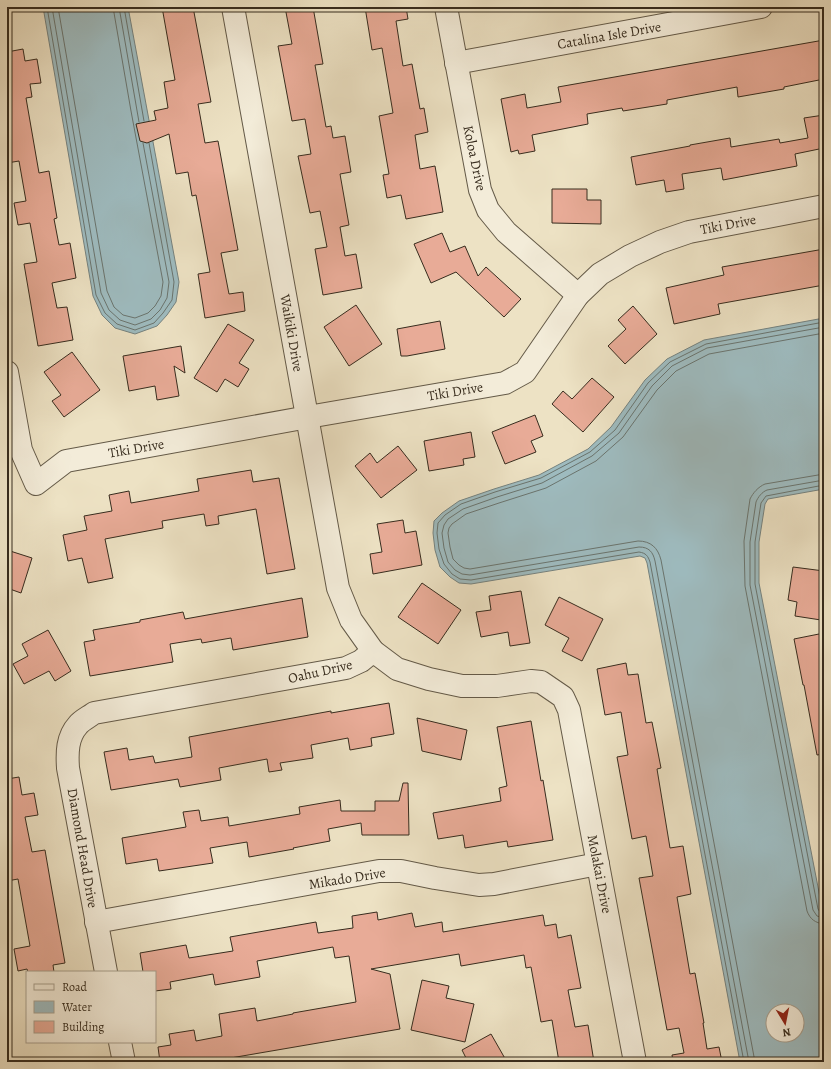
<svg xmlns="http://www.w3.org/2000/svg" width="831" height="1069" font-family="Alegreya,serif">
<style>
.water{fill:#9ebbbf;stroke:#75827f;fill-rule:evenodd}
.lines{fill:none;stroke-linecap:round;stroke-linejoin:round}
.shore{stroke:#6a746e;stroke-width:1}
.building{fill:#e8ab97;stroke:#372c1e}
.minor-casing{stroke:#645a48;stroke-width:24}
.minor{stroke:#f3ecd9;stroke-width:22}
.labels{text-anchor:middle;stroke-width:3;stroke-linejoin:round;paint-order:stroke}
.street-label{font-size:14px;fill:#372c1e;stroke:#f3ecd9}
</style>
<rect width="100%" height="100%" fill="#ede2c4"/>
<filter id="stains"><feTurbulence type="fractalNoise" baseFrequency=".005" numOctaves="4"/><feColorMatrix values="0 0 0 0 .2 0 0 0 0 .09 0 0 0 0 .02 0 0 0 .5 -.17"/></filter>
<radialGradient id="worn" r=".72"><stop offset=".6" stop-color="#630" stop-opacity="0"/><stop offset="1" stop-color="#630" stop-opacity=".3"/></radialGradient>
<g class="water">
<path d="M43 7H128L179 282 176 302 167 315 157 326 135 334 115 328 102 315 93 296Z"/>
<path d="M824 318V489L768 499 765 504 759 542V583L824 918V1062H740L647 563 645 558 640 556 471 584 459 583 450 577 440 567 435 550 433 533 434 521 442 513 459 501 494 489 539 475 588 449 611 427 645 380 667 359 704 340ZM773 1011H797V1035H773Z"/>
</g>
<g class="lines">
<g class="shore">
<path d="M47 7 96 295 105 313 117 324 135 330 154 323 163 313 172 300 174 282 149 143"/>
<path d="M52 7 101 293 109 310 120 320 135 325 151 319 160 310 167 298 169 282 143 143"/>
<path d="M58 7 107 291 114 307 123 315 135 318 148 313 155 306 161 296 163 282 131 111 113 7"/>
<path d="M119 7 139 122"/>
<path d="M124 7 144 121"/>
<path d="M824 474 765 484C758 487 753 493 750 499L744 541 745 586 807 911C810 919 815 923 824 924"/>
<path d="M824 480 767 490C762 492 758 497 756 502L750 542V585L813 910 817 916 824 918"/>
<path d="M824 485 766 496 761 503 755 542V584L818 909 820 912 824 913"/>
<path d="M744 1062 650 562C648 556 646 553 639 552L471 580 460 579 452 574 444 564 439 549 437 533 438 523 445 515 461 504 495 492 541 478 590 452 615 430 648 383 670 362 706 344 824 322"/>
<path d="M749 1062 655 561C653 552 649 547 639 547L470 575 462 574 455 570 448 562 444 548 442 533 444 525 448 519 463 509 497 497 542 483 592 456 619 433 652 386 672 366 707 348 824 327"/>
<path d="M755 1062 661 560C658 548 651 541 638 541L470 569 464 568 459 565 453 559 450 547 448 533 449 528 452 524 466 514 499 503 546 488 596 461 623 437 657 390 676 371 709 354 824 333"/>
</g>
</g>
<g class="building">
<path d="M162 7H193L211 102 198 104 205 143 218 141 238 250 221 253 229 294 243 292 245 311 205 318 198 274 210 272 196 195 192 196 188 172 176 174 169 134 147 143 140 141 136 124 156 120 154 111 168 108 164 82 175 80Z"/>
<path d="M285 7H313L323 64 315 65 326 127 331 126 333 138 345 136 351 172 340 174 349 225 340 227 345 256 356 254 362 288 323 295 315 249 327 247 320 211 310 213 298 156 311 154 305 119 292 121 278 46 292 44Z"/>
<path d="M365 7H406L408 19 396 21 403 66 412 64 420 109 424 108 428 132 415 135 420 169 435 166 443 212 406 219 401 195 387 198 383 175 389 174 379 116 393 113 382 48 372 50Z"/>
<path d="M824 40V79L784 87V89L738 97 737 87 667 100V104L623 111 622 108 587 114 588 124 532 135 535 151 519 154 518 150 511 152 501 99 525 94 527 108 561 102 558 87Z"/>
<path d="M23 49 25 61 37 59 41 83 30 84 32 97 26 98 39 173 49 171 57 218 54 219 59 245 70 243 76 278 52 283 57 308 67 307 73 340 38 346 24 264 37 262 30 223 18 225 14 203 26 201 19 161 7 163V52Z"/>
<path d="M824 115V148L795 154 797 166 723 180 721 168 682 174 684 189 666 192 664 180 636 185 631 157 690 146V145L730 138 731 147 779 139 780 143 808 138 804 118Z"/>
<path d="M552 189H587V200H601V224L552 223Z"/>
<path d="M442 233 450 252 465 246 478 276 486 267 521 299 504 317 456 272 431 283 414 244Z"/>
<path d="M824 249V285L718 304 720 314 674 324 666 288 724 275 722 267Z"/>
<path d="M356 305 382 344 349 366 324 327Z"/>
<path d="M633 306 657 334 625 364 608 346 626 329 618 320Z"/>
<path d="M440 321 445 349 407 356H401L397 329Z"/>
<path d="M228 324 254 340 239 363 249 369 238 387 225 379 217 392 194 378Z"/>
<path d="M181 346 185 373 174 366 179 396 157 400 155 386 129 391 123 356Z"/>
<path d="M72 352 100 390 64 417 52 401 61 395 44 372Z"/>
<path d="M592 378 614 397 583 432 552 404 563 391 572 399Z"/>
<path d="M535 415 543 436 531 441 536 452 505 464 492 432Z"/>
<path d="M471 432 475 457 463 459 464 465 429 471 424 441Z"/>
<path d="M398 446 417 470 381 498 355 466 370 453 377 463Z"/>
<path d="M251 470 253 482 279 478 295 569 267 574 256 509 218 516 219 524 206 526 204 514 162 521 163 528 105 539 113 578 88 583 82 558 68 561 63 535 87 530 84 516 112 511 109 495 129 491 131 503 199 491 197 479Z"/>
<path d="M403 520 405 533 416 531 422 565 373 574 370 554 382 552 377 524Z"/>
<path d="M7 550 32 558 21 593 7 588Z"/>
<path d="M793 567 824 571V600L821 620 795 616 797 602 788 600Z"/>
<path d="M422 583 461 610 438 644 398 617Z"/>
<path d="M521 591 530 643 510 646 508 632 481 637 476 612 491 610 489 596Z"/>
<path d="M559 597 603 619 582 661 562 651 569 638 545 625Z"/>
<path d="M302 598 308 637 233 650 231 638 202 643 201 639 170 644 173 662 90 676 84 642 95 640 93 630 140 622V620L183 612 185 619Z"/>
<path d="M48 630 71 671 55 681 49 671 24 684 13 664 28 656 22 644Z"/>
<path d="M824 633V754L817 755 804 685H803L794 639Z"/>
<path d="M626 663 628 675 638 674 646 723 652 722 661 768 657 769 670 848 683 846 691 894 677 897 690 974 695 973 704 1023H703L707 1049 719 1047 722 1062H673L672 1055 684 1053 679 1028 667 1030 639 878 653 876 646 836 632 839 617 757 628 755 621 712 605 715 597 669Z"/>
<path d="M389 703 394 734 371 738 372 746 350 750 348 738 311 745 313 758 280 763 282 770 269 772 267 759 219 768 221 780 180 787 178 779 111 790 104 752 127 748 129 760 153 756 155 763 192 757 189 737 331 711V713Z"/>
<path d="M417 718 467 730 461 760 422 751Z"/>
<path d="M531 721 541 781 543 780 553 840 508 847 507 841 465 848 463 835 438 839 433 813 501 801 499 788 507 786 497 727Z"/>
<path d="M19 777 22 795 34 793 38 815 25 817 32 852 45 850 51 885 65 963 53 965 54 972H28L27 969 18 971 14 949 30 946 18 879 7 881V779Z"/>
<path d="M403 783H408L409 835H362L361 823 328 829 330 841 293 848 294 849 249 857 247 842 210 848 213 863 159 871 157 859 126 864 122 838 186 827 183 812 199 810 201 821 228 817 229 826 300 814 299 807 340 800 341 811H375V801H399Z"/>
<path d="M377 912 378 920 412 913 415 927 442 922 443 932 543 915 545 926 556 924 558 938 571 935 581 988 568 990 575 1027 588 1025 594 1062H559L552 1020 541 1022 531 967 526 968 524 955 461 966 459 954 371 969 390 974 400 1029 213 1061V1062H160L158 1047 171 1045 169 1034 194 1030 196 1041 222 1036 219 1014 255 1008 257 1021 293 1014V1013L356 1002 349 956 335 958 333 947 257 961 260 977 215 985 213 974 170 982 171 989 155 991V972H143L140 953 186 945 189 958 233 951 230 937 316 922 318 933 353 928 352 916Z"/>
<path d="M422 980 449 986 446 998 474 1004 465 1042 411 1030Z"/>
<path d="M491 1034 507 1062H468L462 1050Z"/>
</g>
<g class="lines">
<defs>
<g id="minor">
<path d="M233 7 338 588 351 620 373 651"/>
<path d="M446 7 480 190 488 210 506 232 578 295"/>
<path d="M456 63 761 7"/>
<path d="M7 372 21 450 36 484 66 461 308 417 505 383 525 372 578 295 600 274 630 256 660 242 689 232 824 206"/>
<path d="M96 922 379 871H401L435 878 479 885 494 884 598 864"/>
<path d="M106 972 68 768C67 753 67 737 78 725 82 720 89 717 94 713L346 668 361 661 373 651 397 669 429 679 462 686H497L531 681 541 682 563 697 569 710 635 1062"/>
<path d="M120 1042 124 1062"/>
</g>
</defs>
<use href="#minor" class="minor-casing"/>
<use href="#minor" class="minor"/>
</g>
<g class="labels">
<g class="street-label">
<text transform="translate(609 35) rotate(-10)" y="5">Catalina Isle Drive</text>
<text transform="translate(475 158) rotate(78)" y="5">Koloa Drive</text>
<text transform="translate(728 224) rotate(-11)" y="5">Tiki Drive</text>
<text transform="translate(292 333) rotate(80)" y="5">Waikiki Drive</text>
<text transform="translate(455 391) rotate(-10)" y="5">Tiki Drive</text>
<text transform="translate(136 448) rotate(-10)" y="5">Tiki Drive</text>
<text transform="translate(320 671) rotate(-13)" y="5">Oahu Drive</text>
<text transform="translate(83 848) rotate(80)" y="5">Diamond Head Drive</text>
<text transform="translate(600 874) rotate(79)" y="5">Molakai Drive</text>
<text transform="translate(347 878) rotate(-9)" y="5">Mikado Drive</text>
</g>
</g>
<rect width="831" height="1069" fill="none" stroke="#ede2c4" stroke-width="24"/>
<rect x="8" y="8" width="815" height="1053" fill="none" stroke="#372c1e" stroke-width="2"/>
<rect x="12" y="12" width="807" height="1045" fill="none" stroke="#372c1e"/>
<rect x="26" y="971" width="130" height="72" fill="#f3ecd9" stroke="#a89f8e"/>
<rect x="34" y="984" width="20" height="6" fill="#f3ecd9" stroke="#a89f8e"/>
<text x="62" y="991" font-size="12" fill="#372c1e">Road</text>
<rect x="34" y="1001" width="20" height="12" fill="#9ebbbf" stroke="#a89f8e"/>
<text x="62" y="1011" font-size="12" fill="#372c1e">Water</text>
<rect x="34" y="1021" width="20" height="12" fill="#e8ab97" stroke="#a89f8e"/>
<text x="62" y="1031" font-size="12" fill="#372c1e">Building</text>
<g transform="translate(785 1023) rotate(170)"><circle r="19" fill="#f3ecd9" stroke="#a89f8e"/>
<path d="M0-3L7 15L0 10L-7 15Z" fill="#8f2418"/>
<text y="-6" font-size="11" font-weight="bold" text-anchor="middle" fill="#372c1e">N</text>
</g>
<rect width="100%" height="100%" filter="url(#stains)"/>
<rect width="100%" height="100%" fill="url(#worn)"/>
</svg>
